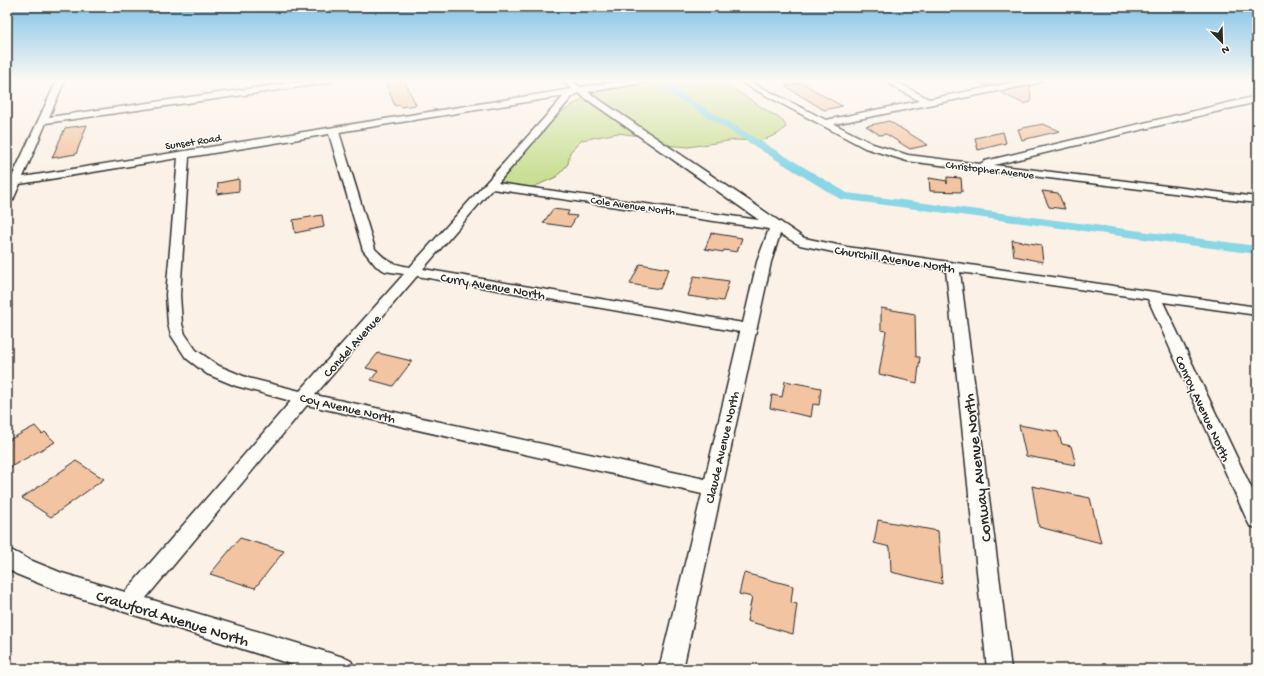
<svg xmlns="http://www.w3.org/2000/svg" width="1264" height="676" font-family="'Gochi Hand',sans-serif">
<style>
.green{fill:#cadf95;stroke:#7a8560}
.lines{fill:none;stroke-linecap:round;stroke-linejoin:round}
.canal{fill:#88d6e6;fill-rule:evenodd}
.building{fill:#f3c4a2;stroke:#2b2b2b}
.minor-casing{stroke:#2b2b2b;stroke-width:3}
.minor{fill:#fdfcf7;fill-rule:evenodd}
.labels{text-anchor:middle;stroke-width:3;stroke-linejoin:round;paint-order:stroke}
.far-street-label{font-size:11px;fill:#2b2b2b;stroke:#fdfcf7}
.street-label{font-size:13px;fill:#2b2b2b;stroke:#fdfcf7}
.near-street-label{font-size:16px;fill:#2b2b2b;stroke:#fdfcf7}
</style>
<rect width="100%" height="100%" fill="#fbf1e6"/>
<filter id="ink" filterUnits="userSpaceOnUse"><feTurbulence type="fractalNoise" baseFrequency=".025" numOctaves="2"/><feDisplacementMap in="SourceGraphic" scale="8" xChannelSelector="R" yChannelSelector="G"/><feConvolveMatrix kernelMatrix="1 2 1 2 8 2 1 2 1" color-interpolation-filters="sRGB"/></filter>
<g filter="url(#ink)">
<path class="green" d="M650 80H713L723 82 783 121 786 127 778 134 760 141 735 140 688 147 664 145 640 136 618 133 582 140 570 152 568 164 556 177 531 188 495 184 491 175 501 164 523 148 527 136 547 121 592 93Z"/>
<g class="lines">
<path class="canal" d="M662 82 847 193 1257 246V254L840 199 659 87 657 85Z"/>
</g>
<g class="building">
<path d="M384 80H404L416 105 401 107 400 105 395 106Z"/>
<path d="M974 80H1019L987 86Z"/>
<path d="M803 83 824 96 842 106 824 110 785 86Z"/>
<path d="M1030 86 1031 102 1024 104 1000 92Z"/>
<path d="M889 121 928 145 910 149 886 134 880 135 866 126Z"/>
<path d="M1043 124 1060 131 1022 140 1018 129Z"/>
<path d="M87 125 76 154 52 158 65 128Z"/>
<path d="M1003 132 1006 143 978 150 975 138Z"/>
<path d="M947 177 961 178 962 192 930 191 929 178 947 181V184Z"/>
<path d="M239 179V191L217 194 218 183Z"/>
<path d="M1042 191 1058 193 1065 209 1049 207Z"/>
<path d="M553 209 569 211 567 215 577 216 570 227 543 223Z"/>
<path d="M322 215 324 227 295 233 293 220Z"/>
<path d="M711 233 742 238 737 252 724 250 723 252 705 249Z"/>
<path d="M1012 240 1041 245 1043 262 1014 256Z"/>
<path d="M640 264 669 269 660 289 630 284Z"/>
<path d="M694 276 729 281 723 301 688 296Z"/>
<path d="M881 308 915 314 916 357H920L917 383 879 374 886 331 881 330Z"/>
<path d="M378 353 412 361 393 386 371 380 378 371 366 368Z"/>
<path d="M785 381 821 388 819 405 813 404 811 417 770 408 772 395 782 397Z"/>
<path d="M1019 425 1058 432 1062 444 1071 446 1076 465 1026 456Z"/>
<path d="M35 426 42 434 45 432 55 442 7 469V441Z"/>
<path d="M76 461 104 479 51 517 22 498Z"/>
<path d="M1032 486 1090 498 1101 543 1039 527Z"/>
<path d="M878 520 938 531 942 584 891 572 890 547 874 543Z"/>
<path d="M240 538 284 551 255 588 210 574Z"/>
<path d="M744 573 793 586 791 602 797 604 793 634 747 621 752 597 739 594Z"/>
</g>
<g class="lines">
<defs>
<g id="minor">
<path d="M57 80H65L49 117 311 80H332L328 83 46 123 23 177 572 89 561 80H570L581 87 628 80H647L643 83 588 92 804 238 847 247 1257 307V315L1163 302 1257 500V528L1250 526 1247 520 1148 299 960 272 1011 669H987L946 270 847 255 800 245 780 234 771 262 683 669H659L702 494 307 405 146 598 343 657 351 661 355 669H306L61 592 16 574 7 568V548L30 560 62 573 125 592 291 401 236 386 207 374 186 358 171 335 168 324 166 295 178 158 20 184 13 200 7 203V180L11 179ZM578 93 759 220 498 183 572 97ZM564 96 410 267C392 264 388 262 375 249L339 132ZM329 134 363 250 376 266 385 271 404 274 300 391 248 378 219 366 196 350 185 334 182 324 180 295 189 157ZM492 189 769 229 757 262 743 323 423 269ZM417 276 740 332 705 479 315 395Z"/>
<path d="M737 80H747L826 120 919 101 883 80H893L929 99 1026 80H1042L1038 83 834 124 873 144 908 155 980 164 985 161 1257 96V102L994 165 1257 197V203L907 161 865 148Z"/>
</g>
</defs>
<use href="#minor" class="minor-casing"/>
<use href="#minor" class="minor"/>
</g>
</g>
<linearGradient id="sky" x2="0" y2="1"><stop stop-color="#81c2e7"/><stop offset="0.46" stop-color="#fdf9f4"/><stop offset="1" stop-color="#fdf9f4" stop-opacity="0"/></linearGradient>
<rect width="1264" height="174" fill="url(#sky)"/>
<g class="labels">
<g class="far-street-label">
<text transform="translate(193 141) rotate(-9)" y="4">Sunset Road</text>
<text transform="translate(990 169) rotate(7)" y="4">Christopher Avenue</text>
<text transform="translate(633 205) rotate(8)" y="4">Cole Avenue North</text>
</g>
<g class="street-label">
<text transform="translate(895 258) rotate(9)" y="5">Churchill Avenue North</text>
<text transform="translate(493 285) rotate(10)" y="5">Curry Avenue North</text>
<text transform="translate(351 345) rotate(-48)" y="5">Condel Avenue</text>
<text transform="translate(348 407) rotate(13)" y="5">Coy Avenue North</text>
<text transform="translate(1204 408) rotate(65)" y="5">Conroy Avenue North</text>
<text transform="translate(721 447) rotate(-77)" y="5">Claude Avenue North</text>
</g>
<g class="near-street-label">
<text transform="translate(976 468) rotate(-97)" y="6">Conway Avenue North</text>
<text transform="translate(173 617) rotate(17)" y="6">Crawford Avenue North</text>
</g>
</g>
<rect width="1264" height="676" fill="none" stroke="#fdfcf7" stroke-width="24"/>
<rect x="12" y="12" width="1240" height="652" fill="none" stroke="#2b2b2b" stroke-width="1.5" filter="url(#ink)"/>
<g transform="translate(1222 42) rotate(157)" stroke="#fdfcf7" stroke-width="3" paint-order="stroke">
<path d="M0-3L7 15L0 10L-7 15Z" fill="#2b2b2b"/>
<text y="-6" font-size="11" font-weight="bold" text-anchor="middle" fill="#2b2b2b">N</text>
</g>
</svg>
